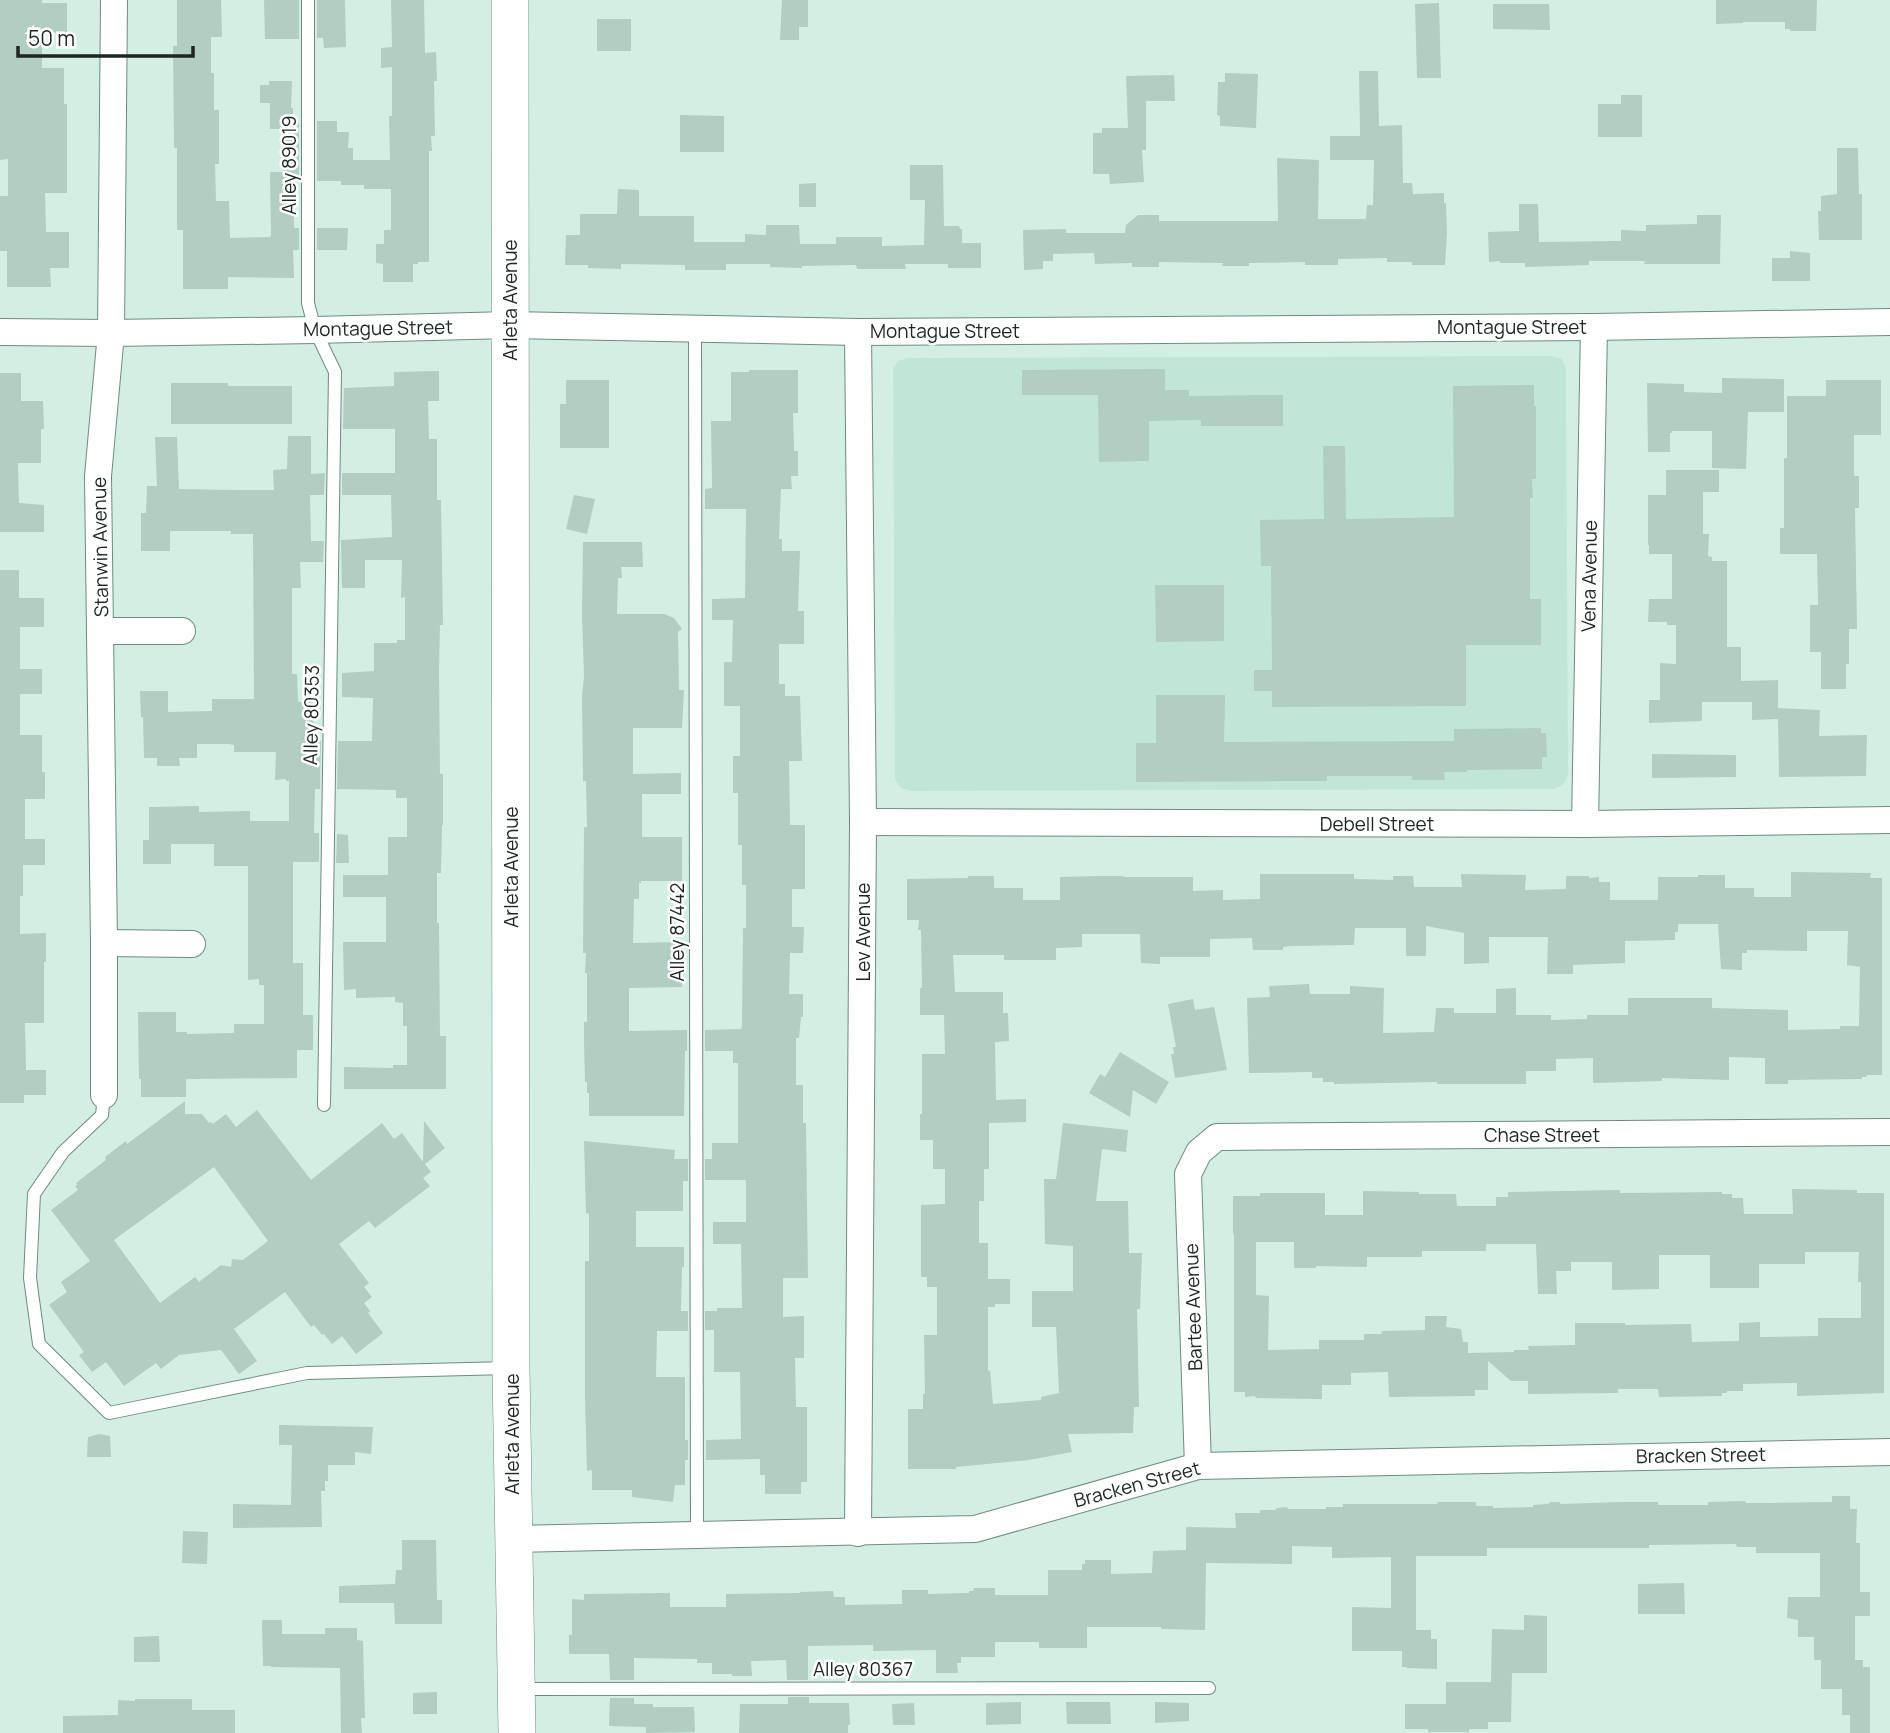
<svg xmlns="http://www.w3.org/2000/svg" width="1890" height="1733" font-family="Manrope,sans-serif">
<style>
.built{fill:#c1e6d8}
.building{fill:#b2cdc2;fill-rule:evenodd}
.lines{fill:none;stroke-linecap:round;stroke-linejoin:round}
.lane-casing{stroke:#708a80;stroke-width:14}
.street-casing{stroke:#708a80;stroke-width:28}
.secondary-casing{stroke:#708a80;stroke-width:38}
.lane{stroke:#fff;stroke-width:12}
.street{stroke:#fff;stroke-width:26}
.secondary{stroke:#fff;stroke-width:37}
.labels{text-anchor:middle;stroke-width:5;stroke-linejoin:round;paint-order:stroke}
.street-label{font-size:19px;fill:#1c2723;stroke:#fff}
</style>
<rect width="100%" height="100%" fill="#d3efe4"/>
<path class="built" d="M1553 356 1562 359 1566 368 1568 775 1563 785 1553 789 910 791 901 788 895 779 893 368 898 361 908 358Z"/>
<g class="building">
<path d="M0 0H42V3H67V32L42 33V68H64V104H67V193H45L46 232H69V268H50L51 287H7V251H0V196H8V159L0 160Z"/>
<path d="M177 0H221L222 37H211V73H214V110H219V164H215L216 201H229L230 238 270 237 271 236 270 172H283L282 129H270V103H260V85H269V81H292L291 108H293V121H299V181H293L294 228H299V250H293L294 278 228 277V289H183V230H177V148H174L173 46H177Z"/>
<path d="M264 0H299V39H265Z"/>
<path d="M317 0H345L346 47 324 48 323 38H317Z"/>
<path d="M391 0H424L425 53 436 52 437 81H434L435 136H431L432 151H429V262H418V264H413V282H383V264L376 263V244H384V230H391V189H364V185H341V181H317V121H337V132H349L348 148H353V160H390L389 116H392V67L381 68V48L392 47Z"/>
<path d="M782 0H808V27H799V40H780Z"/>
<path d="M1716 0H1817L1816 31H1790V29H1785V22H1743V23L1716 24Z"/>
<path d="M1439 3 1441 78H1417L1415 4Z"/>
<path d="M1493 4H1549L1550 30 1493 29Z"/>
<rect x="597" y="19" width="34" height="32"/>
<path d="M1359 71H1378L1379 126 1402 125 1403 183H1412L1413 194 1444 193V203H1446L1447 232 1445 265H1412V262H1387V258L1338 259V265H1305V262L1249 263V266H1222L1223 263 1159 262V267H1132V263L1095 264 1094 253 1053 254V261H1043V269L1024 270 1023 230 1066 229V233H1125L1126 225 1138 215H1159V221H1278L1277 158 1319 160 1318 219H1366L1367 205H1373L1374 160H1330V136H1360Z"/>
<path d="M1225 73 1258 74 1256 128 1220 126V116L1217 115 1218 82H1225Z"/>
<path d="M1174 75 1175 101H1146V150H1142L1144 182 1110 184 1109 174H1093V133H1102V128H1128L1126 76Z"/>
<path d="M1621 95H1642V137H1598V104H1621Z"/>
<path d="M680 115 724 116V152H680Z"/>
<path d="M1837 148H1858L1859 194H1862V240H1819L1818 211H1821V196L1837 194Z"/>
<path d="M910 165H943L944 226H959L960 229H962V243H981V268H948V264H905L906 269H857L856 265 802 266V268L770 267V264H726V270H685V265L621 264V269L588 268V265H565L566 235H580V214H617L618 189 639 190V216H694V242H745V234L766 235V225H799L800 244H836V237H882V246L924 245 925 200H910Z"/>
<path d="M816 183V207H799V184Z"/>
<path d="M1519 204H1538L1539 242 1621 241V230L1646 231V225L1697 224V215H1721L1720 264H1644L1645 261H1589V265L1525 267V263H1500V261L1489 262 1488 232 1519 231Z"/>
<path d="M317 228H348L347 250H317Z"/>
<path d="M1790 251 1810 253V281H1772V258H1790Z"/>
<path d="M1165 369V390H1189V396L1283 395V426H1201V420L1149 421V461L1099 462 1098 395H1022V370Z"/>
<path d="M749 370H798V413H793L794 451H798V476H791L792 489H781L779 539H782V551H800L798 611H804V644H779V684H785V696H800L802 761H789L790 825H805V889H792V927H804L803 953H790L789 994H803V1017H801L799 1038H796V1085H803V1123H806L808 1278H783V1317L804 1316V1358H795L796 1407H807V1482H801V1494H765V1475H760V1459L706 1460V1440L741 1439 740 1372H714V1330H705V1311H717V1308H742L741 1244H713V1222H746V1180H705V1159H712V1143H738V1063H733V1051H705V1030L741 1029 742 1026 743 928H746V885H742V845H738V793H733V756H740V706H724V662H732L733 620H712V599L745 598 746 509H705V489L712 488 711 421H731V372H749Z"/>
<path d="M439 371V401H428L429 439H437V500H441L443 625H440L439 669 440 774H443V825H442L441 873H437V923H439L440 1036H446V1089H344V1067L393 1068V1065H407V1026H403V1003L395 1002V997L356 998V989L344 990 343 942H386V897H343V875H388V837H407V798H396V790L337 789 338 741H372L373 698 342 697V673L374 671V643H397V640H405V597L401 598 402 560H365V588H342L341 540 392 537 391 495H342V473H395V429H343L344 388 394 386V372Z"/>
<path d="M0 373H21V401H43L44 429H41V463H18L19 503 44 505V532H0Z"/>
<path d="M1722 378 1784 379V412H1748L1746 469 1712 468V431H1672V433H1670V452H1648L1647 383 1684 384V392L1722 393Z"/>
<path d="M566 380H609V448H560V404H566Z"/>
<path d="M1826 380H1881V435H1854V476H1859V508H1855L1857 629H1849V664H1846V689H1821V652H1810V605H1818L1817 554H1780V528H1784V458H1787V396H1826Z"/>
<path d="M171 383H228V386H292V424H171Z"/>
<path d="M1534 385V406H1536V479H1532L1533 498H1530V599H1541V645H1466V706L1272 707V691H1254V670H1272L1271 566H1261L1260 520 1324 519 1323 446H1345L1346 519 1454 517 1453 386Z"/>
<path d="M288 436H311V474L325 473 324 495H310L311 541H324L323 562H300L301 588H292V674H297L298 702 313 701 314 741H321L320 789H315L314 833H319V862H293V963H303V1015H313V1050H297V1078L186 1079V1097H141V1079H139L138 1012H176V1032H187V1034L234 1033V1024H264V985H259V979L248 980V866H214V844H171V864H143V840H149V807L199 806V812L250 811V821H289V781H286V779L275 780 276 752H234V745L229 744H197V758H179L180 766H157V758H144L143 717H141L140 691H168V712L212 711V699H254L253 534H231V531H170V551H141V513H146L147 486H157L155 437H177L179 489 235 490H274L273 470 287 469Z"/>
<path d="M1666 470H1719V492H1703V534H1709L1708 556 1712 557V561H1727V647H1741V681L1778 680V708L1820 710 1819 736 1867 735 1866 776 1779 777 1778 719 1752 720V702H1702V721L1649 723V700H1660V663L1676 664V625H1667V622H1648L1649 599H1672V554H1649V545H1648V495H1666Z"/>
<path d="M574 495 595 499 587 534 566 529Z"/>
<path d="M583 542H642L643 567H621L622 578H618L617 614H664L674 618 682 629 678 632 679 690H684L682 728H633V774L681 773V794H642V837H682V881H641V883H639V899H634L633 943 682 942V987L629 988V1031L687 1030V1051H685L684 1116H589V1093H587V1082H585L584 1041V1022H587V973H585L586 953H583L584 827H587L586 781H583L582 695 584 678 582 614Z"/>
<path d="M0 570H19V598H44V627H20V669H42V694H20V735H42V772H45V799H25V839H45V865H23V896H20V934L46 933V962H44V1023H25L26 1070H46V1095H24V1103H0Z"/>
<path d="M1155 585H1224V641L1156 642Z"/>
<path d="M1156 695H1225L1224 742H1226L1454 741V729L1541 728V733H1546L1547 757H1542V769L1466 770 1467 772H1444L1445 780H1412V776H1327V781L1136 782V743H1156Z"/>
<path d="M1652 754 1736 755V777L1652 778Z"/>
<path d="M337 834 348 835 349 863H336Z"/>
<path d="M1791 872 1871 873 1870 878H1882V1075H1867L1866 1077H1862V1079L1788 1080V1084H1765V1058L1729 1057V1080L1662 1078V1081L1593 1083V1058L1556 1059V1071H1526V1084H1437V1082L1334 1084V1082H1323V1078H1312V1072L1249 1073 1247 998 1270 997 1269 986 1309 984 1310 994H1350V986L1384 988 1383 1033 1434 1032 1436 1008H1454V1013H1496V989L1516 988V1015H1551V1020L1587 1019V1015H1628V998H1712V1008L1788 1010V1030L1840 1029V1026H1859L1860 967 1847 965 1848 931H1807V951L1747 950V953H1742V970L1721 969 1718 924H1678V932H1675V940L1625 941V963L1573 965V974H1547L1548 937H1489V963L1464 964V933L1426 926V956H1406V928H1355L1354 945 1291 946 1283 947V950H1253L1252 938 1211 939H1210V957H1160V964L1141 963 1140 934H1082V947L1056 948V960H1004V955H953L955 992H1003V1013H1008L1009 1041 995 1042 996 1100 1026 1099V1122L989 1123V1169H984V1201H979V1243H988V1279H1010V1304H995V1307H988V1371L990 1370 993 1404 1041 1400V1397L1059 1393 1056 1327H1032V1291H1073V1246L1045 1244 1044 1179H1056L1063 1123 1128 1130 1126 1152 1102 1149 1096 1201H1128L1129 1253H1142L1140 1309H1137L1139 1407H1134L1133 1433 1068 1434 1072 1452 1029 1460 956 1467V1469H908V1409H923V1394H925L924 1335H937V1287H927V1277H921V1205L945 1204V1169H933V1140H920V1114H922V1054H945L944 1015H920V988H922L921 930H918L919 920H907V879L968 878V876H994V888H1023V900H1060V877L1101 876H1123L1124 877H1193V891L1223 890V900L1260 899V874H1354V879L1393 880V876H1413L1414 887H1462L1461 874 1526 875 1525 890 1566 889V876H1589V878L1599 877V882H1610V900H1658V877H1698V875H1725V888H1754V897H1791Z"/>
<path d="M1193 999 1195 1010 1214 1007 1227 1070 1175 1078 1171 1054H1174L1173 1047H1176L1168 1004Z"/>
<path d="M1120 1052 1169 1082 1156 1104 1133 1090 1130 1117 1089 1093 1100 1074 1105 1077Z"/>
<path d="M185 1101V1114H202L209 1123 211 1122 213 1124 226 1114 236 1127 257 1110 311 1180 382 1123 394 1139 402 1133 423 1162 424 1121 445 1148 425 1164 431 1172 423 1178 430 1186 375 1228 369 1221 339 1244 369 1283 364 1287 372 1297 364 1303 370 1311 368 1313 383 1333 356 1354 342 1336 332 1344 324 1334 322 1335 314 1325 311 1327 285 1292 234 1329 257 1361 239 1374 221 1350 179 1355 161 1369 156 1363 124 1386 106 1362 92 1372 79 1355 84 1352 49 1305 67 1292 61 1282 90 1261 51 1210 78 1190 75 1186 77 1185 76 1183 106 1160 105 1157 126 1141 127 1144ZM214 1167 268 1241 243 1260 232 1259 231 1267 221 1265 199 1282 195 1277 160 1303 114 1240Z"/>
<path d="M584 1141 675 1150 674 1159H688V1181H683V1211H636V1247H684V1267H682L681 1311H688V1331H657L656 1377H685V1440H688V1460H685V1485H675L673 1502 632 1497V1490H592V1470L587 1471 585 1399V1261H589V1214L586 1213Z"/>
<path d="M1792 1189 1857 1190V1193H1884V1393L1797 1396V1383L1743 1384V1391H1727V1393H1722V1396L1659 1397 1658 1389H1618V1393L1528 1394V1381H1511L1488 1361V1390H1475V1396L1389 1397 1388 1372 1351 1373V1385H1322V1399L1256 1398 1255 1396 1245 1397V1392H1234V1234H1233V1196H1260V1193H1325V1215H1363V1191L1419 1192V1194H1456L1457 1206H1496V1197H1508V1192L1620 1190V1193L1722 1192V1194H1732V1198H1743L1744 1214H1793ZM1256 1242H1294V1268H1316V1266L1367 1267V1257H1422V1251H1486V1244H1536L1538 1294H1557L1556 1271H1571V1262H1612V1290L1659 1289V1255H1710V1288H1759V1264H1805V1252H1859L1858 1282H1861V1318H1818V1336L1760 1337V1322L1739 1323V1341L1692 1342 1691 1324 1625 1325V1323H1575V1345L1528 1346 1529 1350H1514V1352L1468 1353V1342H1463L1461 1329 1446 1327 1447 1316H1425V1330L1382 1331 1381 1334H1364V1340H1319V1349L1268 1350 1269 1296 1256 1295Z"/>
<path d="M279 1425 373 1427 371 1454 355 1452V1465H328V1481H325V1491H321L322 1527 233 1528V1504L291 1505 292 1445H279Z"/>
<path d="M99 1434 110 1436 111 1457H87L88 1437Z"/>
<path d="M1832 1496H1850V1509H1857L1856 1543H1860V1592H1870V1616H1855V1660H1863V1667H1870V1733H1850V1715H1842V1689H1821V1660H1814V1637H1798V1620L1787 1618 1788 1597H1820V1553H1756V1547H1737L1736 1544 1649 1545V1548H1487V1556H1416V1630H1431V1639H1437V1669L1406 1668V1667H1402V1651H1352V1607L1391 1608V1557L1332 1558V1547L1292 1546V1564L1206 1563 1205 1630 1161 1629V1627H1087V1648H1039V1642H995V1657H961V1663H957L958 1673H936V1650L873 1651V1645L808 1646V1680H787L786 1660 751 1661 752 1676H732V1674H712V1663H697V1659L634 1658V1680H610L609 1654H569V1635H572V1599L584 1600V1594L670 1593V1607H726V1594L800 1593V1592L833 1591 834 1597H845V1605L902 1604V1590H928V1594L969 1593V1591H973L974 1588H995V1595H1048V1570H1082V1564H1085V1560H1111V1574L1152 1573 1153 1551 1186 1550V1527L1236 1528 1235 1513H1260V1510H1275L1277 1508 1287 1507 1288 1509H1326V1507H1343V1504H1438L1437 1502H1476V1506H1493V1508L1533 1507V1505L1548 1504 1551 1502H1559L1561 1504 1621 1502H1658V1505H1708V1502L1745 1501 1746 1503H1770L1832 1502Z"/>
<path d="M183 1531 208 1532 207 1564 182 1563Z"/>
<path d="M402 1540H436L437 1600H442V1624H395L394 1603H339V1586L395 1584 396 1570H402Z"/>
<path d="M1684 1583 1685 1614H1638V1584Z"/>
<path d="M1524 1615 1547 1616V1673H1512L1511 1722H1488V1729H1469V1732H1428V1729H1405V1704H1446V1682H1491L1492 1629 1524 1630Z"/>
<path d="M262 1620H282V1634H325V1628H357V1640L363 1641 365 1718H361L362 1733H341L340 1668 271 1667V1666H263Z"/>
<path d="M159 1636 160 1662H134V1637Z"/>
<path d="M437 1692V1714H413V1693Z"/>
<path d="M788 1697H809V1703H849L850 1725H848V1733H739L740 1704H788Z"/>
<path d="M610 1698H634V1704H653V1707H694L695 1732 646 1733V1727L609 1726Z"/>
<path d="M135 1699H192V1710H235V1733H63V1716L118 1715V1700L135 1701Z"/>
<path d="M1021 1702V1724L986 1725V1703Z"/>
<path d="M1066 1702H1110L1111 1724H1067Z"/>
<path d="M1155 1702 1189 1703V1721L1155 1723Z"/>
<path d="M914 1703 915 1725H893L892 1704Z"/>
</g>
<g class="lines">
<defs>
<g id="lane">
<path d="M308 0V303L315 330 335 372 324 1105"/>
<path d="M695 329 697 1535"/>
<path d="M104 1095 102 1115 63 1152 34 1194 30 1278 39 1344 109 1413 307 1373 508 1368"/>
<path d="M520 1689 1209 1688"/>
</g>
<g id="street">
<path d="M0 332 111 333 315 330 510 325 858 332 1594 327 1890 322"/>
<path d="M858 332 863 822 858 1533"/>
<path d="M101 631H182"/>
<path d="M863 822 1585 824 1890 820"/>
<path d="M1585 824 1594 327"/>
<path d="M104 943 192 944"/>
<path d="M104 1095V943L98 476 111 333 114 0"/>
<path d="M1198 1466 1188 1174 1199 1152 1217 1137 1890 1132"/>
<path d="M513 1539 975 1529 1198 1466 1890 1452"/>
</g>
<path id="secondary" d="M510 0 511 1367 517 1733"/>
</defs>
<use href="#lane" class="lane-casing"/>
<use href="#street" class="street-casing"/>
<use href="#secondary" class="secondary-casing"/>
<use href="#lane" class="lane"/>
<use href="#street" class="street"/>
<use href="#secondary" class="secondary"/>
</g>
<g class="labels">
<g class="street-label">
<text transform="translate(289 165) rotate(-90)" y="7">Alley 89019</text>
<text transform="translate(510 300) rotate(-90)" y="7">Arleta Avenue</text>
<text x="1512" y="334">Montague Street</text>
<text transform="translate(378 328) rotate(-1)" y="7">Montague Street</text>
<text x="945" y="338">Montague Street</text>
<text transform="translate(100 547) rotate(-91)" y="7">Stanwin Avenue</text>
<text transform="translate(1589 576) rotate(-89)" y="7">Vena Avenue</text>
<text transform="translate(311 715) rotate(-89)" y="7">Alley 80353</text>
<text x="1377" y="831">Debell Street</text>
<text transform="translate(511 867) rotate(-90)" y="7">Arleta Avenue</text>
<text transform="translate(677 932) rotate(-90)" y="7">Alley 87442</text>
<text transform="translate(863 932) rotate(-90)" y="7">Lev Avenue</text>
<text x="1542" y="1142">Chase Street</text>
<text transform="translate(1193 1307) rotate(-92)" y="7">Bartee Avenue</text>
<text transform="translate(512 1434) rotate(-90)" y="7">Arleta Avenue</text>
<text transform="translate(1701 1455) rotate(-1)" y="7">Bracken Street</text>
<text transform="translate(1137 1484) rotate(-15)" y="7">Bracken Street</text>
<text x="863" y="1676">Alley 80367</text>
</g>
</g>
<path d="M18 46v10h175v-10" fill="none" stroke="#1c2723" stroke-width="3.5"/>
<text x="28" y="46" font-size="21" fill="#1c2723" stroke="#ffffff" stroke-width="5" paint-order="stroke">50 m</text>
</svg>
